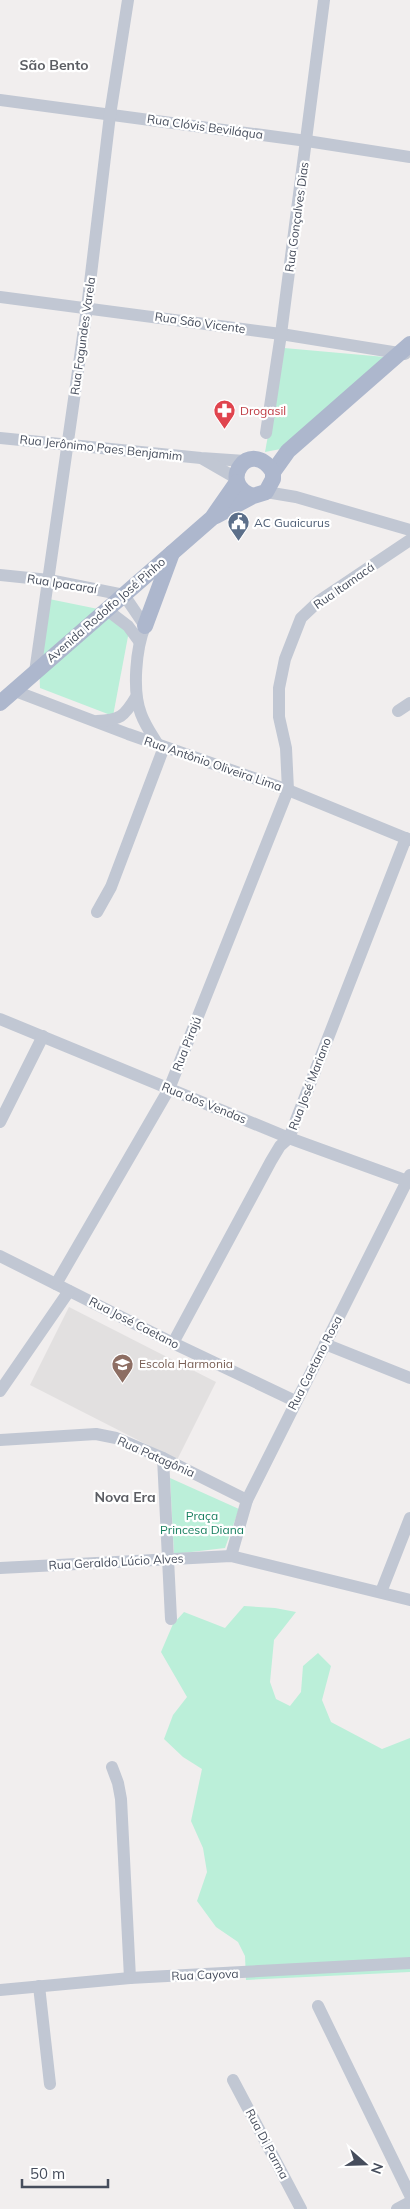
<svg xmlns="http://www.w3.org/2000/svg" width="410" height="2209" font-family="Mulish,sans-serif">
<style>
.education{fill:#e2e0e0}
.green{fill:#bbefd9}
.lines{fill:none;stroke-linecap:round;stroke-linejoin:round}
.minor{stroke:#c1c7d3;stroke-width:12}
.major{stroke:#adb7cd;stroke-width:16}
.labels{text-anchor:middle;stroke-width:4.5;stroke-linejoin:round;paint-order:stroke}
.street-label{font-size:12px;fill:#464d5c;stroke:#fff}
.health-label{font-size:12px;fill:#be3a42;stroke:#fff;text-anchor:start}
.service-label{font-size:12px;fill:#4e5e75;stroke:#fff;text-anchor:start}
.education-label{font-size:12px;fill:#785e54;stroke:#fff;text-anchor:start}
.park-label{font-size:12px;fill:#167e5e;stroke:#fff}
.neighbourhood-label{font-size:14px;font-weight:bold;fill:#5b5d63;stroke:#fff}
</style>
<rect width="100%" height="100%" fill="#f1eeee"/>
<path class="education" d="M69 1307 216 1382 177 1460 30 1385Z"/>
<g class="green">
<path d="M284 348 385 357 286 448 265 452Z"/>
<path d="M49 599 103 610 129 631 113 716 40 688 39 664Z"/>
<path d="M170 1478 239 1509 225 1548 174 1554Z"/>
<path d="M244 1606 275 1608 296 1612 274 1640 270 1682 276 1699 290 1706 301 1692 303 1666 318 1653 331 1666 322 1700 331 1722 382 1749 410 1738V1972L246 1980 245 1956 238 1942 216 1927 197 1901 207 1872 203 1848 191 1821 202 1769 183 1757 164 1739 173 1715 187 1697 161 1652 173 1624 184 1612 225 1628Z"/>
</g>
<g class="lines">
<g class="minor">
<path d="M0 100 307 141 410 157"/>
<path d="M0 297 281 334 405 354"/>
<path d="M266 433 281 334 324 0"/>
<path d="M0 438 201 458 245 461"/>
<path d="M203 459 236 478"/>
<path d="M266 492 296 497 410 530"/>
<path d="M0 575 49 580 124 595 145 626C136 648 132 691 141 714 145 725 152 735 158 745"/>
<path d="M107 610 128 626 139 641"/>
<path d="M35 672 87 308 110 115 128 0"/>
<path d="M15 691 128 734 288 790 410 840"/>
<path d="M398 711 410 703"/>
<path d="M97 721C120 720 124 717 136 697"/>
<path d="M97 912 111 887 164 747"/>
<path d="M0 1019 289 1138 410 1182"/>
<path d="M0 1122 43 1036"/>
<path d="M0 1256 173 1343 295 1401"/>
<path d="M56 1284 169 1089 288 790 286 748 279 717V688L285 659 301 618 319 601 410 540"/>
<path d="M173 1343 271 1161 280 1146 289 1138 406 838"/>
<path d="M325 1344 410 1378"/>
<path d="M0 1391 69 1291"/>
<path d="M0 1440 96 1434 116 1438 163 1458 247 1500"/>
<path d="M163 1458 171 1619"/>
<path d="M231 1556 247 1500 410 1175"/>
<path d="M0 1568 231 1556 410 1600"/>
<path d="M381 1592 410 1518"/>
<path d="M112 1767 118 1783 121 1799 130 1978"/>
<path d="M39 1986 50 2084"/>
<path d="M0 1990 130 1978 410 1963"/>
<path d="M318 2006 410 2195"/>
<path d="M233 2080 301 2209"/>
<path d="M397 2209 410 2202"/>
</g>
<g class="major">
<path d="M273 472 288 451 410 344"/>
<path d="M216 516 253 496 266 492 273 479V472C250 436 216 484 253 496"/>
<path d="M145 626 172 553"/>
<path d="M0 703 212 518 237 482"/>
</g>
</g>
<defs>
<symbol id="pharmacy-pin" viewBox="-11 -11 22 30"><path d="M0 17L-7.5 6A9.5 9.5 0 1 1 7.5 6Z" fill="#e0444e" stroke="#fff"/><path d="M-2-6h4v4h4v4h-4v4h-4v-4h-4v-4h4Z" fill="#fff"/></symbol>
<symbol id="civic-pin" viewBox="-11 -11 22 30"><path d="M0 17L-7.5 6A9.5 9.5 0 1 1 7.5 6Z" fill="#5c6f8a" stroke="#fff"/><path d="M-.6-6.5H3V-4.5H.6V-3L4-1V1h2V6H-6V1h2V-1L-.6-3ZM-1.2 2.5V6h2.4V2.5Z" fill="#fff"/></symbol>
<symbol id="school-pin" viewBox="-11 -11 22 30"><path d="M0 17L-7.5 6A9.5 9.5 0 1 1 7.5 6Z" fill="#8d6e63" stroke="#fff"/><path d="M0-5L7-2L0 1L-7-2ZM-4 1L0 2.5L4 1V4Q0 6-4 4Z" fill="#fff"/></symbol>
</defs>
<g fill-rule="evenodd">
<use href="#pharmacy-pin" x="212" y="398" width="25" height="34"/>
<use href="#civic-pin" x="226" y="510" width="25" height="34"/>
<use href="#school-pin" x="110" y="1352" width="25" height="34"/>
</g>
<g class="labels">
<g class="street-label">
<text transform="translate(205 127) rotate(8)" y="4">Rua Clóvis Beviláqua</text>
<text transform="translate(297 217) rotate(-82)" y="4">Rua Gonçalves Dias</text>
<text transform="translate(200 323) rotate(8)" y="4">Rua São Vicente</text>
<text transform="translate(83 336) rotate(-82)" y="4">Rua Fagundes Varela</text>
<text transform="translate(101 448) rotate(6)" y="4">Rua Jerônimo Paes Benjamim</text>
<text transform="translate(62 584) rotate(9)" y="4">Rua Ipacaraí</text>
<text transform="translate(344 586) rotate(-35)" y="4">Rua Itamacá</text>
<text transform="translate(106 610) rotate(-41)" y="4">Avenida Rodolfo José Pinho</text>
<text transform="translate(213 764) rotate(19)" y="4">Rua Antônio Oliveira Lima</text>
<text transform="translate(187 1044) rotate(-68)" y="4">Rua Pirajú</text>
<text transform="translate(310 1084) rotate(-69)" y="4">Rua José Mariano</text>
<text transform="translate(204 1103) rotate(22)" y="4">Rua dos Vendas</text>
<text transform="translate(134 1323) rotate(27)" y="4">Rua José Caetano</text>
<text transform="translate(315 1363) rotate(-63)" y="4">Rua Caetano Rosa</text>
<text transform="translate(156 1457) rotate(24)" y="4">Rua Patagônia</text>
<text transform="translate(116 1562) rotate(-3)" y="4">Rua Geraldo Lúcio Alves</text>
<text transform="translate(205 1975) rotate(-2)" y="4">Rua Cayova</text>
<text transform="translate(267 2144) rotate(62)" y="4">Rua Di Parma</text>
</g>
<g class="health-label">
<text x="240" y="415">Drogasil</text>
</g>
<g class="service-label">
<text x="254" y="527">AC Guaicurus</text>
</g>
<g class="education-label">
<text x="139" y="1368">Escola Harmonia</text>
</g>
<g class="park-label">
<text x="202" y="1520">Praça<tspan x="202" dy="14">Princesa Diana</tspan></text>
</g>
<g class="neighbourhood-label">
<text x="54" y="70">São Bento</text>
<text x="125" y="1502">Nova Era</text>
</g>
</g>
<g transform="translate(365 2164) rotate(110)" stroke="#ffffff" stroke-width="4" paint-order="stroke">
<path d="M0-4L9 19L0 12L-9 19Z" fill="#464d5c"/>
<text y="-8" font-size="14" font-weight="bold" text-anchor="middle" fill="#464d5c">N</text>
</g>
<path d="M22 2179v8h86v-8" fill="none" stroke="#464d5c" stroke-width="2.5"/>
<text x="30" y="2179" font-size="15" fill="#464d5c" stroke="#ffffff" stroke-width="4" paint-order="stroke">50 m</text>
</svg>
